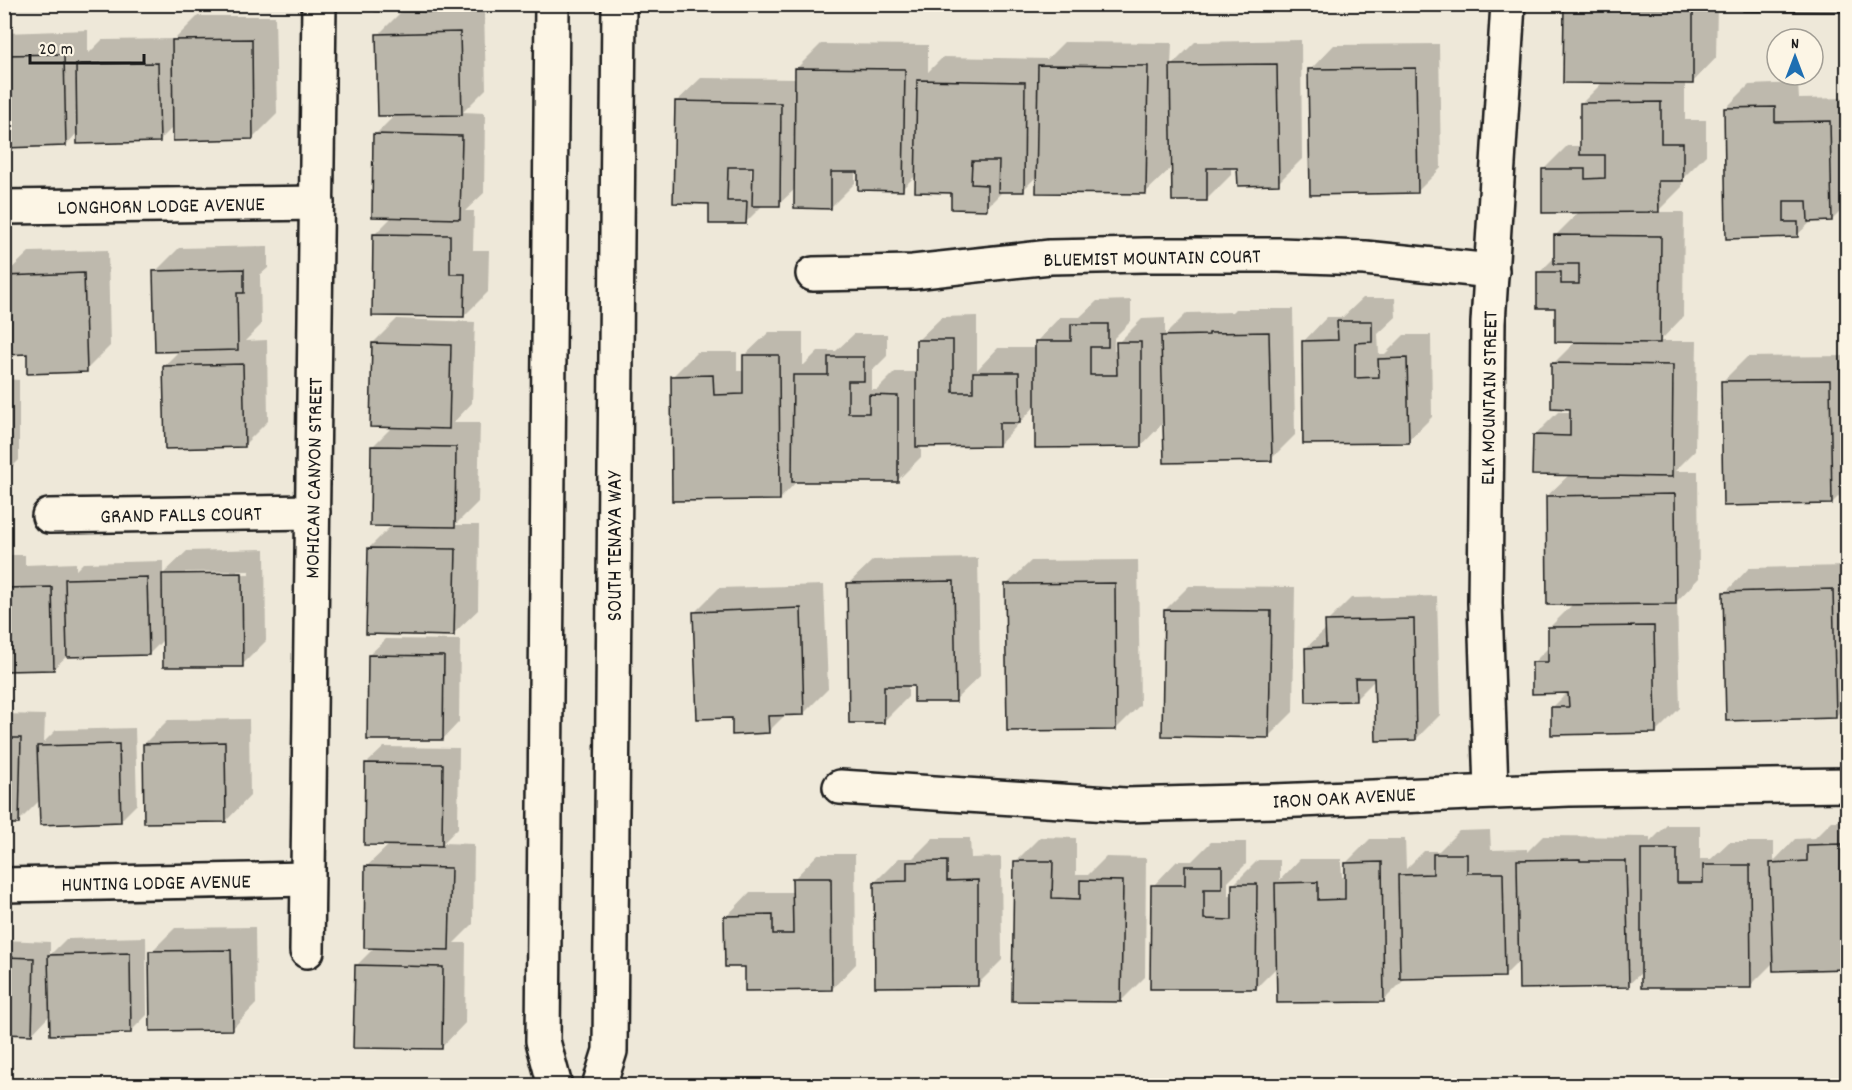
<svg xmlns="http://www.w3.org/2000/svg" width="1852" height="1090" font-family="Dekko,sans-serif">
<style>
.shadow{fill:#0003;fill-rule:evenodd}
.building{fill:#bab6aa;stroke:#1c1c1c;stroke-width:1.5}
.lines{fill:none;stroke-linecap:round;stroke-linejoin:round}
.minor-casing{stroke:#1c1c1c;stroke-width:38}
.tertiary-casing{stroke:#1c1c1c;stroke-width:38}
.minor{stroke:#fcf5e5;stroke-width:33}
.tertiary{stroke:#fcf5e5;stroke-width:33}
.labels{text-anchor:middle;stroke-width:5;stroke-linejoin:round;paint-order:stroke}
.street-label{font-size:21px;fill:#1c1c1c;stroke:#fcf5e5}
</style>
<rect width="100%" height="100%" fill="#eee8d9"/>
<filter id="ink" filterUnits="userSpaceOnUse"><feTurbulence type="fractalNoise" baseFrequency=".0167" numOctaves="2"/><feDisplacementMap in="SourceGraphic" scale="12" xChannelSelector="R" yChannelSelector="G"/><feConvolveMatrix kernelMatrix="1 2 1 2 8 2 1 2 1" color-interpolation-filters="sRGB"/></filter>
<g filter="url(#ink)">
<g class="shadow">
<path d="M376 4H459L454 9H484L486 89 463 112 485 113 484 193 465 211H474L473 250H489L488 292 464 316 375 234 393 216 375 135 395 115 378 35 403 10Z"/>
<path d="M1565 4H1717L1716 58 1692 83H1685V120H1706V155L1682 179V187L1657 212H1684L1683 317 1660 341H1697L1695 451 1675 471H1698L1699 578 1677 601 1680 708 1656 732 1552 708 1568 692 1533 663 1549 647V628L1574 603 1547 496 1570 474 1534 436 1558 412H1572L1553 364 1576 341 1539 273 1555 257V236L1579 212 1543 170 1567 146H1582L1581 104 1603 82Z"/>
<path d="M198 16H275L277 114 253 138 174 126 159 141 78 132 66 145 4 146 5 33 88 30V54L102 40 175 39Z"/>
<path d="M1301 40 1302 159 1278 183 1239 166H1231V175L1207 199 1173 155H1170V169L1145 193 1038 175 1023 190H1004L986 208 917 174 902 189 859 171H855V183L830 208 796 188 779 204H764L746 222 711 202 676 102 701 78 797 79V68L821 44 928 45V72L943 57 1047 59 1064 42 1172 43 1171 66 1195 42ZM751 166H754V178H751Z"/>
<path d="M1439 44 1441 168 1417 192 1310 70 1334 45Z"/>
<path d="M1798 83 1799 99 1848 98V204L1832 220H1813L1797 235 1728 237 1725 109 1749 85Z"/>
<path d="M268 246V268L260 275 261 325 245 341 267 340 268 421 244 445 164 366 180 350 155 272 179 248Z"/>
<path d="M108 250 110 346 86 370 28 353 6 336 4 337V276L29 252Z"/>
<path d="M1363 298H1395L1396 317 1378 334 1379 354H1385L1404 335H1431L1432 417 1408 441 1303 342 1327 317H1343Z"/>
<path d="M1131 300V321L1114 338V351H1118V343L1142 319 1165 318V335L1187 313 1232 312 1235 309H1293L1295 435 1271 459 1164 422 1141 446 1037 404 999 445H921V457L897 481 798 480 780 499 673 376 697 352H737V371H744V356L769 332H803V366L818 351H836L854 334H887V356L872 371V390H877L895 372H918L917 341 942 317 977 316V370L998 348H1036V342L1060 317H1080L1097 301Z"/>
<path d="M397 319 475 322 472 403 453 423H480L478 502 455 525H479L478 610 453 634 369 548 392 525 373 446 393 426 373 343Z"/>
<path d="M1848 356V487L1832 503 1723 381 1747 357Z"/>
<path d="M4 379 19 380V460L4 475Z"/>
<path d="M265 549 266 641 242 665 164 639 149 654 67 656 54 668 4 670V555H25V565L76 563V570L83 563 163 561V574L187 551ZM249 571V574L185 575V572Z"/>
<path d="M978 558 980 676 955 700 915 684H908V697L884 721 848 584 873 560Z"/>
<path d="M1138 560 1140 705 1116 729 1006 585 1031 561Z"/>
<path d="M1848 566V704L1835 717 1725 593 1749 568Z"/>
<path d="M824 585 828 689 804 713 786 714 768 732 733 717 695 612 719 588Z"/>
<path d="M1189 586 1295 587 1293 712 1269 736 1165 610Z"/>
<path d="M1437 596 1440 715 1416 739 1376 679 1355 700 1306 648 1327 628V622L1351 598Z"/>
<path d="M386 639 460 640 459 722 443 739 369 655Z"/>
<path d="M4 714 45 715 44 742 56 730 135 728 137 804 120 821 40 800 18 822H4Z"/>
<path d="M249 719 250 796 226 821 144 744 168 720Z"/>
<path d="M384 747 459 748 458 828 443 843 474 844 473 924 454 943H466L465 1023 441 1048 356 966 376 946 367 866 390 844 367 763Z"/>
<path d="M1832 821H1848V967L1774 962 1750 986 1643 971 1628 985 1520 960 1505 975 1406 978 1384 1000 1278 966 1256 988 1153 886 1177 861H1192L1211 842H1246V864L1228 882V896H1233L1234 884 1258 860H1280V880L1300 859H1341L1342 877 1347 876 1346 863 1370 839H1405L1406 869 1424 851H1439L1459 831 1490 830 1491 850 1527 849V852L1543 836 1650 837V842L1667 825H1700V859H1711L1729 842H1774V861L1795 839 1815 838Z"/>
<path d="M1040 837 1076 838V875H1088L1106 857 1146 858 1145 977 1121 1001 1016 861Z"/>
<path d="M933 838H970L971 858 1001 857 1002 960 978 984 875 882 899 858H913Z"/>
<path d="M818 854H855L856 964 832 989 747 965 726 917 750 892H794V879Z"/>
<path d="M255 927 256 1004 232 1029 151 952 175 928Z"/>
<path d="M146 937 147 1015 131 1031 51 1014 32 1034 4 1033V940L50 942V955L66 939Z"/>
</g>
<g class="building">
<path d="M375 4H454V12L375 11Z"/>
<path d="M1564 4H1693V84L1563 83Z"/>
<path d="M1743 4H1848V12L1743 11Z"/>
<path d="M460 32 462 115 378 116 376 34Z"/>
<path d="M252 39 253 139 173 141 172 40Z"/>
<path d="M64 54 66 146 4 148V55Z"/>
<path d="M158 63 160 142 77 144 76 64Z"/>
<path d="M1277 64 1279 185 1238 186 1237 168H1207V201H1172L1170 65Z"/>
<path d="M1038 65 1148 66 1146 194 1036 193Z"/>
<path d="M795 68 905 69 903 191 858 190V172H831V209L794 208Z"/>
<path d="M1416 68 1418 193 1310 195 1308 69Z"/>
<path d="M917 80 1025 82 1024 192H998L999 161H972L971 184 987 185V210L951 209V193L915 192Z"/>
<path d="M1846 90H1848L1847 212Z"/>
<path d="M675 101 781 103 780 206H752L753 167H728L727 201H747L746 224H709V204L673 203Z"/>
<path d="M1661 102V143H1683V181H1658L1659 212 1542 213V169H1585V179L1605 178V155H1580V103Z"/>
<path d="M1775 107V122L1830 121 1832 221 1808 222 1807 201H1784V222H1798V237L1726 239 1724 108Z"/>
<path d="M373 134 462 136 460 219 372 217Z"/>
<path d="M373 234 450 235V274H465L464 317 372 316Z"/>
<path d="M1554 235 1661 236 1660 343 1555 342V308H1537V272H1561V284H1579V264H1554Z"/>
<path d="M244 269V293H237L238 350 155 352 153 271Z"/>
<path d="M84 273 87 372 27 374V354L5 355 4 276Z"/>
<path d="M1337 321H1372V342L1355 343V378L1379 377 1378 359 1407 358 1409 443 1303 444 1302 341 1338 340Z"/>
<path d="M1071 324H1108V347H1090V375H1117L1116 342H1141V447L1035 448V341H1071Z"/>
<path d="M1269 332 1272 461 1164 463 1161 336 1209 335V333Z"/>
<path d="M916 340H953V392H973V372H1019L1020 423H999V446L916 447Z"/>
<path d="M372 343 451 345 449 429 370 427Z"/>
<path d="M743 355H779L780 500 672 501 671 376 713 375 714 395 743 394Z"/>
<path d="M828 357H864V381H848V413H869V395L898 396V482H792L793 375H828Z"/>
<path d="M1551 363 1673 365 1672 477 1532 475 1533 435 1570 436V409L1551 408Z"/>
<path d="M243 364 245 447 165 449 163 366Z"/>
<path d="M1830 380 1832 504 1723 506 1721 381Z"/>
<path d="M1843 410H1848V460H1844Z"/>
<path d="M371 446 456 447 455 527 370 526Z"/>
<path d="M1675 494 1676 604 1547 605 1546 496Z"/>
<path d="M368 548 456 549 454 636 366 634Z"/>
<path d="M242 573 243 667H163L162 574Z"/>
<path d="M147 577 149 655 67 657 65 579Z"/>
<path d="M954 581 956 702H914V686H884V723H849L847 583Z"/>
<path d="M1115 583 1116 730 1007 731 1005 584Z"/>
<path d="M52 587 54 670 4 671V588Z"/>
<path d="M1833 589 1836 718 1726 721 1723 592Z"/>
<path d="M801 608 804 715 768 716 769 733 732 735V718L697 719 693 612Z"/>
<path d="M1164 610 1271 611 1269 738 1162 736Z"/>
<path d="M1414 619 1416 740 1376 741 1374 678H1355L1356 701 1306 702 1305 648 1326 647 1325 621Z"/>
<path d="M1654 626 1656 733 1551 735V707H1569L1568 693 1532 694V662H1548V627Z"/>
<path d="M368 655 444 656 443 740H367Z"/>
<path d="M4 738H21L19 824H4Z"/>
<path d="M225 742 226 822 144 823 143 744Z"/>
<path d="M119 744 121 822 40 825 37 746Z"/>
<path d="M365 763 443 764 442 846 364 845Z"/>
<path d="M1842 844 1844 887H1848V969L1773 971 1770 863 1807 861V845Z"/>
<path d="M1641 849H1677V883H1703V865H1750L1751 988H1641Z"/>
<path d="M1433 854H1467V873H1503L1505 977 1400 979 1398 875 1433 874Z"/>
<path d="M1580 859V861H1626L1629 987 1519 989 1517 860Z"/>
<path d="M947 861V881L978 880V986L875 987 874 882 907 881V862Z"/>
<path d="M1014 861H1053L1052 898 1080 899V880L1123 881 1121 1002 1012 1001Z"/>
<path d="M1382 862 1384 1002 1277 1003 1275 883 1318 882V900L1345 899V863Z"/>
<path d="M365 866 451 868 449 950 364 948Z"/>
<path d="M1185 866H1222V889H1204V919L1232 920V884H1257L1256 989H1150L1151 885H1185Z"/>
<path d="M792 878H831L832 990 745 991V967H725L724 916 773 915V934H793Z"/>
<path d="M231 950 233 1030 150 1031 149 951Z"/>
<path d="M130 953 131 1033 50 1035 48 955Z"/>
<path d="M4 957 34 958 32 1035 4 1034Z"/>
<path d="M355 965 443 967 442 1049 353 1048Z"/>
</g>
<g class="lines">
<defs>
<g id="minor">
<path d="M4 207 317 203"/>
<path d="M813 274 913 272 1050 257 1144 255H1279L1365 258 1492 271"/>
<path d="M49 516 313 512"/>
<path d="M840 787 1125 805 1274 801 1569 789 1848 785"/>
<path d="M1491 791 1485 603 1488 323 1508 4"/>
<path d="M4 885 307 879"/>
<path d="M307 951 319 4"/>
</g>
<g id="tertiary">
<path d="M552 4 543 1041 555 1086"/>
<path d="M599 1086 610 1051 619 4"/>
</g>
</defs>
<use href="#minor" class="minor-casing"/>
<use href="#tertiary" class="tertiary-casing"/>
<use href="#minor" class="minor"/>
<use href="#tertiary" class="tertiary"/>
</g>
</g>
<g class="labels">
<g class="street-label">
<text transform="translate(161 205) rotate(-1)" y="7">LONGHORN LODGE AVENUE</text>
<text transform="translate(1152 257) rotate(-1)" y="7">BLUEMIST MOUNTAIN COURT</text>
<text transform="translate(1488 398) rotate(-89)" y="7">ELK MOUNTAIN STREET</text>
<text transform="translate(313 478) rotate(-89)" y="7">MOHICAN CANYON STREET</text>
<text transform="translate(181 514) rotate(-1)" y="7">GRAND FALLS COURT</text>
<text transform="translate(614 546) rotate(-90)" y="7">SOUTH TENAYA WAY</text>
<text transform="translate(1344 797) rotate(-3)" y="7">IRON OAK AVENUE</text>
<text transform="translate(156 882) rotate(-1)" y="7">HUNTING LODGE AVENUE</text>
</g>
</g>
<rect width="1852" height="1090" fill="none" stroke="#fcf5e5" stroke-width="24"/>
<rect x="12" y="12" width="1828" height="1066" fill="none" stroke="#1c1c1c" stroke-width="2" filter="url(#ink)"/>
<g transform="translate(1795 57)"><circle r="28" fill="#fcf5e5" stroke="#a29e95" stroke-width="1.5"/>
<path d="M0-4.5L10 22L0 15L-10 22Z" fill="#1f6fb2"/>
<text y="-9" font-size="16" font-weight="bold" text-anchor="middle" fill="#1c1c1c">N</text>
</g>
<path d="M30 54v9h114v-9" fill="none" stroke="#1c1c1c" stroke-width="3"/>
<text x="39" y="54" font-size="18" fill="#1c1c1c" stroke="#fcf5e5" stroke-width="4.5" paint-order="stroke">20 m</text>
</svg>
